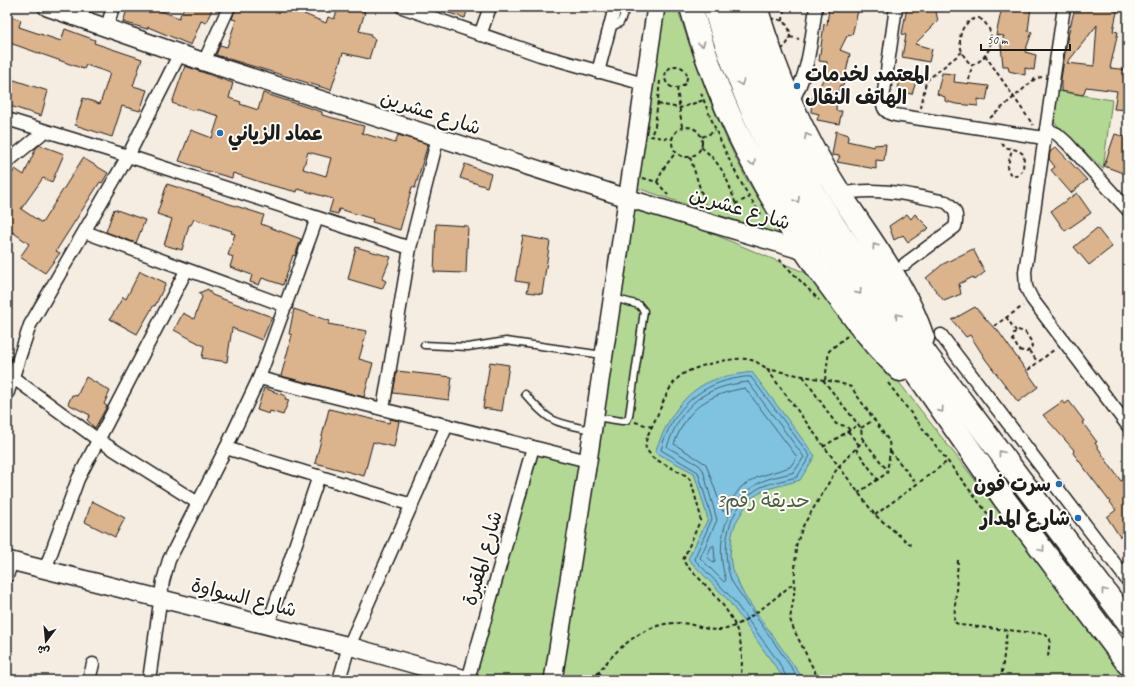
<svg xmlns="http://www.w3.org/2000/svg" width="1135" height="687" font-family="Caveat,'Playpen Sans Arabic',sans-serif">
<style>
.green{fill:#b2d894;stroke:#677a58}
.water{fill:#80c3e1;stroke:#588092}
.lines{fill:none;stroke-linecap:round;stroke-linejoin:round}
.shore{stroke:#445f6b;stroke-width:1}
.building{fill:#dbb38c;stroke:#1c1c1c;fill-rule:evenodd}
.lane-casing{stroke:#1c1c1c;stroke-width:9}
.street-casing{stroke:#1c1c1c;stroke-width:15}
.secondary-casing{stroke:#1c1c1c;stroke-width:20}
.highway-casing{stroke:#1c1c1c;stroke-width:25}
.path{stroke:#1c1c1c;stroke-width:2;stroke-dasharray:4 3;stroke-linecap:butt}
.lane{stroke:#fdfcf7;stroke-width:6}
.street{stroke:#fdfcf7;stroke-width:12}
.secondary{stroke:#fdfcf7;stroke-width:17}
.highway{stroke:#fdfcf7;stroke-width:22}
.oneway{stroke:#989794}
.poi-dot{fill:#1f6fb2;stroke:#fdfcf7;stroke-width:1.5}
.labels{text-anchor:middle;stroke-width:4;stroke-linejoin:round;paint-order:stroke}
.poi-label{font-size:20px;font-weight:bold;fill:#1c1c1c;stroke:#fdfcf7;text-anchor:start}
.street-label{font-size:20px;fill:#1c1c1c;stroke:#fdfcf7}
.park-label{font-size:20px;fill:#505e46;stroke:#fdfcf7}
</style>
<rect width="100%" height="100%" fill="#f6ede2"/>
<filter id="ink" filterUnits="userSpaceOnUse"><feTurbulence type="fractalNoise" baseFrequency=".025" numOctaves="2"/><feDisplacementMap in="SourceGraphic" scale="8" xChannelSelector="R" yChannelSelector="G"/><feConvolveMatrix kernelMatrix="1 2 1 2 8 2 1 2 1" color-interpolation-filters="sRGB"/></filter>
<g filter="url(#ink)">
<g class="green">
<path d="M665 7H677C696 66 717 125 747 180 758 199 772 218 784 237L631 186Z"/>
<path d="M1057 91 1112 100 1103 169 1054 122 1052 110Z"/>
<path d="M627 198 818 278 1128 677 1126 680H469L533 447 588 461Z"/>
</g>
<path class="water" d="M752 372 815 456 800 480 764 490 750 499 736 522 732 534 730 556 732 570 744 595 804 680H785L728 600 688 559 708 519 694 473 655 452C667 421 682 391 716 379 727 375 741 374 752 372Z"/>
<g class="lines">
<g class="shore">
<path d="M748 382 804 457 794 472C783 476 769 477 759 483 725 502 714 544 726 580L724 582 700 558 717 520 703 470 699 465 667 447C682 404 703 387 748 382Z"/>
<path d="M745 388 797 457 790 467 758 477 741 487 723 512 706 464 674 444C688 407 707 395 745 388Z"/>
<path d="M714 546 715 561 713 563 707 556 711 547Z"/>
<path d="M788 680 778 661 731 597 694 559 712 519 698 472 661 450C670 414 696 386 733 379 739 378 745 376 751 377L810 456 797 477C786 480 772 482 761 487 727 505 719 549 732 582L800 680"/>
</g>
</g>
<g class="building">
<path d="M128 7H151L179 18 184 7H213L206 23 201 21 191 45 148 27 147 29 123 22Z"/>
<path d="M236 7H307L304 14 326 23 328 17 334 19 339 7 358 9 365 12 359 31 371 34 370 36 375 39 369 59 343 53 331 90 216 55 220 45 227 47 236 20 232 19Z"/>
<path d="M436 7H468L465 18 436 9Z"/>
<path d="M829 7H859L852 35 847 36 840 50 850 54 843 86 840 85 837 96 836 111H842L839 124 817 120 819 114 811 112 812 97H814L825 76 827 62 819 61 824 24 827 25Z"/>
<path d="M907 7H935L938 21 915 44 932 49 929 62 902 57 906 35 902 34Z"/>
<path d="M1002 7H1031L1028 31 1032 32 1025 52 1036 55 1034 70 1025 68V75L1009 71 1008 66H1003L1001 45 1004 36 996 35Z"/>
<path d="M1075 7H1118L1113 31 1118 32 1110 68 1128 70V110L1114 109 1117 91 1086 87 1083 95 1061 91V79L1067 40ZM1097 25 1094 66 1067 63Z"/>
<path d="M7 15 21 20 19 27 61 41 65 29 95 40 94 43 142 59 133 86 147 90 140 111 122 106 112 137 75 125 83 98 100 104 110 73 86 65 84 69 7 42Z"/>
<path d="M185 66 233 83 229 98 241 102 240 104 258 110 263 93 322 112V115L364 126 362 133 395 143 398 135 428 144 415 188 412 187 400 230 372 222 373 219 339 209 338 214 329 212 333 199 298 189 297 192 266 184 233 173 232 178 200 169V168L179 161 191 130 212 138 219 116 195 109 194 111 172 103ZM308 152 331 158 326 176 303 169Z"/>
<path d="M942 73 955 74 954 82 989 86 986 101 978 99V106L956 104 945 101V97L937 94Z"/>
<path d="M902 74 917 79 912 94 897 92Z"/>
<path d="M11 79 48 91 41 116 7 105V92Z"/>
<path d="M836 131 849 135 847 141 874 147V145L886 144 884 161 876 160V169L837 162 840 156 832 155Z"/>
<path d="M1115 134 1128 138V175L1104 166Z"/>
<path d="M40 145 64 154 52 182 43 178 21 209 42 223 83 158 108 173 102 183 100 182 56 251 60 253 45 273 20 257 29 244 7 228V181L15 169 24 175 36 148Z"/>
<path d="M1056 147 1087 180 1071 193 1051 170 1055 167 1049 159 1050 152Z"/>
<path d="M465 164 491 174 487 187 460 178Z"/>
<path d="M167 184 264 215 261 224 301 239 295 256 293 255 283 285 262 278 259 285 250 282 252 275 230 267 233 257 228 255 235 234 231 233 232 231 194 219 191 225H189L182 250 164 245 172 219 157 214Z"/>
<path d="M1077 193 1091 213 1065 231 1051 211Z"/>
<path d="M114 209 145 220 136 243 106 232Z"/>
<path d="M907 214 911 219 915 214 929 228 908 242 903 235 894 240 889 226Z"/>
<path d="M436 224 468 226 466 273 434 272Z"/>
<path d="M1097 228 1112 247 1089 265 1074 247Z"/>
<path d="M523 236 550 241 542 294 527 292 529 283 515 281Z"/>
<path d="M356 247 391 257 382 279 386 281 382 289 348 279Z"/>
<path d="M973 249 985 272 975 280 973 277 959 284 961 294 944 301 926 278 943 264Z"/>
<path d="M140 271 166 283 155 306 154 305 137 334 110 319 123 297 126 299Z"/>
<path d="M208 289 212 295 272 317 262 340 232 328 227 362 202 358 204 346 174 330 183 313 194 319 202 297 199 293Z"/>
<path d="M975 307 995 329 996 328 1038 387 1018 402 986 360 970 335 966 337 952 320Z"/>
<path d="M294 309 330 321 328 324 367 331 359 359 373 363 364 397 281 376 292 335 289 334Z"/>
<path d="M490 362 509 365 502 411 483 408Z"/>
<path d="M397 371 452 377 449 400 393 393Z"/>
<path d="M86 377 110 391 104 404 107 406 95 428 87 420 90 415 68 404 72 395 77 396Z"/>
<path d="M264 388 286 396 285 399 289 400 283 415 270 411 269 414 257 410Z"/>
<path d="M1063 401 1065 404 1069 401 1084 421 1082 422 1097 442 1095 443 1108 463 1121 481 1123 480 1128 487V531L1120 537 1107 517 1116 510 1073 453 1074 450 1043 415Z"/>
<path d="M329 409 389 423 390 419 399 421 394 447 373 442 364 476 315 463Z"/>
<path d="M92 501 125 518 115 537 85 522Z"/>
</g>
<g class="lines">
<defs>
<g id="lane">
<path d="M610 28 620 23 627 7"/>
<path d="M424 345 468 347 506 341 603 355"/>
<path d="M525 394C551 424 554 422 591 430"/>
<path d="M595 417 622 421 627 420 629 416 644 311 639 305 614 298"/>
</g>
<g id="street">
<path d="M402 7 540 55 644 84"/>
<path d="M896 7 883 99C882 108 886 113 895 115L1044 138"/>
<path d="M1064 7 1025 272 1026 287 1032 299 1128 426"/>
<path d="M107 27 113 7"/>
<path d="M480 35 490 7"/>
<path d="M204 62 229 7"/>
<path d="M598 72 615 7"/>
<path d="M791 103C809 74 811 40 816 7"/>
<path d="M7 119 128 156 410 248"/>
<path d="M1046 129 1057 134 1067 143 1128 210"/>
<path d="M7 162 45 131"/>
<path d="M840 194C876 186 911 195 946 202 956 209 958 216 955 227L905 264"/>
<path d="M85 232 286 306"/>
<path d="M941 335 1128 581"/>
<path d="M8 374 97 439 198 503"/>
<path d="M259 378 588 461"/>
<path d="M7 395 30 325 128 156 180 53"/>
<path d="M383 409 410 248 438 137"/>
<path d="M226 448 412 505"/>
<path d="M45 570 78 479 186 271"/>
<path d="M7 576 12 561"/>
<path d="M268 625 319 476"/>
<path d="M89 680 93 664"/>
<path d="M149 680 163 581 169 560 226 448 259 378 317 218"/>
<path d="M339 680 349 646 447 425"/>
<path d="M468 680 533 447"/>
</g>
<g id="secondary">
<path d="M47 7 204 62 627 198 804 251"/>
<path d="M7 560 349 646 469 680"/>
<path d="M553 680 588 461 656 7"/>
</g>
<g id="highway">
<path d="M691 7C720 113 773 211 839 298 858 323 877 348 900 370"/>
<path d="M714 7C735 76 763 141 798 203L1005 500 1128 664"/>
<path d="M735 7 755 70 772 111 812 190 836 228 928 357 1128 622"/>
<path d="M756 7C775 71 801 133 837 189 868 238 905 283 923 338"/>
</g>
</defs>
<use href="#lane" class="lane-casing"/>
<use href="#street" class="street-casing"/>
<use href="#secondary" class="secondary-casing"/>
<use href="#highway" class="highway-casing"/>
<g class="path">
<path d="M979 18C999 30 992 58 972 65 955 53 955 21 979 18Z"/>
<path d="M771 19C789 17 797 37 782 49Z"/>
<path d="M783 21 784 7"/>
<path d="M790 37 799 39"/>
<path d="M985 55 1033 125"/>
<circle cx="676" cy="77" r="11"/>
<path d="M969 80 972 65"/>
<path d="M677 88 682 127"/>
<path d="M701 93C715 130 737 182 761 214"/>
<path d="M658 104 680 108 704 100"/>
<path d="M921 108 926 81 962 52"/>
<path d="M990 118 1036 78 1042 77"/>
<circle cx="687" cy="142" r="15"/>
<path d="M652 133 655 126 660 81"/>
<path d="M650 136 672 139"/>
<path d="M702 137 716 131"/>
<path d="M1002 143 1004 147C1011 149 1019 149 1024 155L1023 170 1017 176 1011 175 1007 169 1012 149"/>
<path d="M701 147C729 170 728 187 741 217"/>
<path d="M690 157 706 207"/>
<path d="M643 178 657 182 668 195"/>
<path d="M657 182 664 168 676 152"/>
<path d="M735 204 750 197"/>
<path d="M779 259 819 300"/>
<path d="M1006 317 1016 331"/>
<path d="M994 326 1023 306"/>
<path d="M1018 330 1025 332 1031 341 1032 346 1027 352 1019 350 1013 340 1014 333Z"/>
<path d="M1029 351 1038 362"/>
<path d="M766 369 840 383 851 387 889 441 890 451 887 473 858 493"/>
<path d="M1028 370 1055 349"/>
<path d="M803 376 836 424 846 426 850 430"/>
<path d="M823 380 861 428 862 438 887 470"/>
<path d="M825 380 829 351 847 336"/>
<path d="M888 383 997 526"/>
<path d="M635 422 652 427"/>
<path d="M861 428 875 419"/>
<path d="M848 431 859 445"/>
<path d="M823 447 858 425"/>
<path d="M856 449 878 480"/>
<path d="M890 451 917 484"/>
<path d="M875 515 948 461"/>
<path d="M958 560 954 622 960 625 1045 634 1050 639 1048 657"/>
<path d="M598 672 608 680"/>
<path d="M593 680C613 651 644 621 681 623 697 624 710 633 726 629 746 624 777 596 794 583"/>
<path d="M740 680C750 625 720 600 686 565L683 560 700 521V514L691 481 687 476 653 458 646 449C644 439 651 429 655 420 662 406 667 388 679 377 690 367 731 357 747 359 754 360 760 364 766 368L875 515 912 546"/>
<path d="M819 680 794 630 790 619 794 596 796 546 803 526 838 467 864 440"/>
<path d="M1001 680 1007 630"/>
</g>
<use href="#lane" class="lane"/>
<use href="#street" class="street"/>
<use href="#secondary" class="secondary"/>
<use href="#highway" class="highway"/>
</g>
<defs><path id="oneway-chevron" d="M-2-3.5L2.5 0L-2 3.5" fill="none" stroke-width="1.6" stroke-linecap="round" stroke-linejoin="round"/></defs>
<g class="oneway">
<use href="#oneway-chevron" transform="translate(702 44) rotate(72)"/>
<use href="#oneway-chevron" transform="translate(741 83) rotate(69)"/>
<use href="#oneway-chevron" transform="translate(807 136) rotate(-119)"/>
<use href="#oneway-chevron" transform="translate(753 163) rotate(61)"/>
<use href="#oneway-chevron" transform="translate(797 200) rotate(60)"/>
<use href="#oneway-chevron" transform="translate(875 246) rotate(-124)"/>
<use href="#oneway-chevron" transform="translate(859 292) rotate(55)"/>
<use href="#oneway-chevron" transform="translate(898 316) rotate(-125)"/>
<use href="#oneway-chevron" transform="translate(941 410) rotate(55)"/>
<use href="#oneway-chevron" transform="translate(1001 453) rotate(-127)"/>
<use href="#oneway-chevron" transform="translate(1042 549) rotate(53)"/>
<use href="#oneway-chevron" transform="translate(1104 591) rotate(-127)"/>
</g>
</g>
<g class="poi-dot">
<circle cx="797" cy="86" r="4"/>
<circle cx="220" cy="133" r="4"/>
<circle cx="1059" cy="484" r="4"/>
<circle cx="1078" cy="518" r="4"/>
</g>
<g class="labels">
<g class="poi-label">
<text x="805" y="81">المعتمد لخدمات<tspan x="805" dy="23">الهاتف النقال</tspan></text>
<text x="228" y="140">عماد الزياني</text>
<text x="1051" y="491" text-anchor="end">سرت فون</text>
<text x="1070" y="525" text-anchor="end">شارع المدار</text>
</g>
<g class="street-label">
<text transform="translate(431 112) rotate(18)" y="7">شارع عشرين</text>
<text transform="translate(740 208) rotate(17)" y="7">شارع عشرين</text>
<text transform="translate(482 558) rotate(-74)" y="7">شارع المقبرة</text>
<text transform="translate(244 597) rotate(14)" y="7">شارع السواوة</text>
</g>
<g class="park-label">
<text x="763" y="507">حديقة رقم3</text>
</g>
</g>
<rect width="1135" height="687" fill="none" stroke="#fdfcf7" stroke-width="24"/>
<rect x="12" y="12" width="1111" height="663" fill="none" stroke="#1c1c1c" stroke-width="1.5" filter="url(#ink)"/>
<g transform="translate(46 641) rotate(196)" stroke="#fdfcf7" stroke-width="3" paint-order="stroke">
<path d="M0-3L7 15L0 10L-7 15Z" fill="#1c1c1c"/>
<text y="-6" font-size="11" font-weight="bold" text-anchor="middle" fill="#1c1c1c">ش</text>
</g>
<path d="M981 44v6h89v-6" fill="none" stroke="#1c1c1c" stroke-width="2"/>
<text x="987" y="44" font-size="12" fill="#1c1c1c" stroke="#fdfcf7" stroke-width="3" paint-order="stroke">50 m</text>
</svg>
